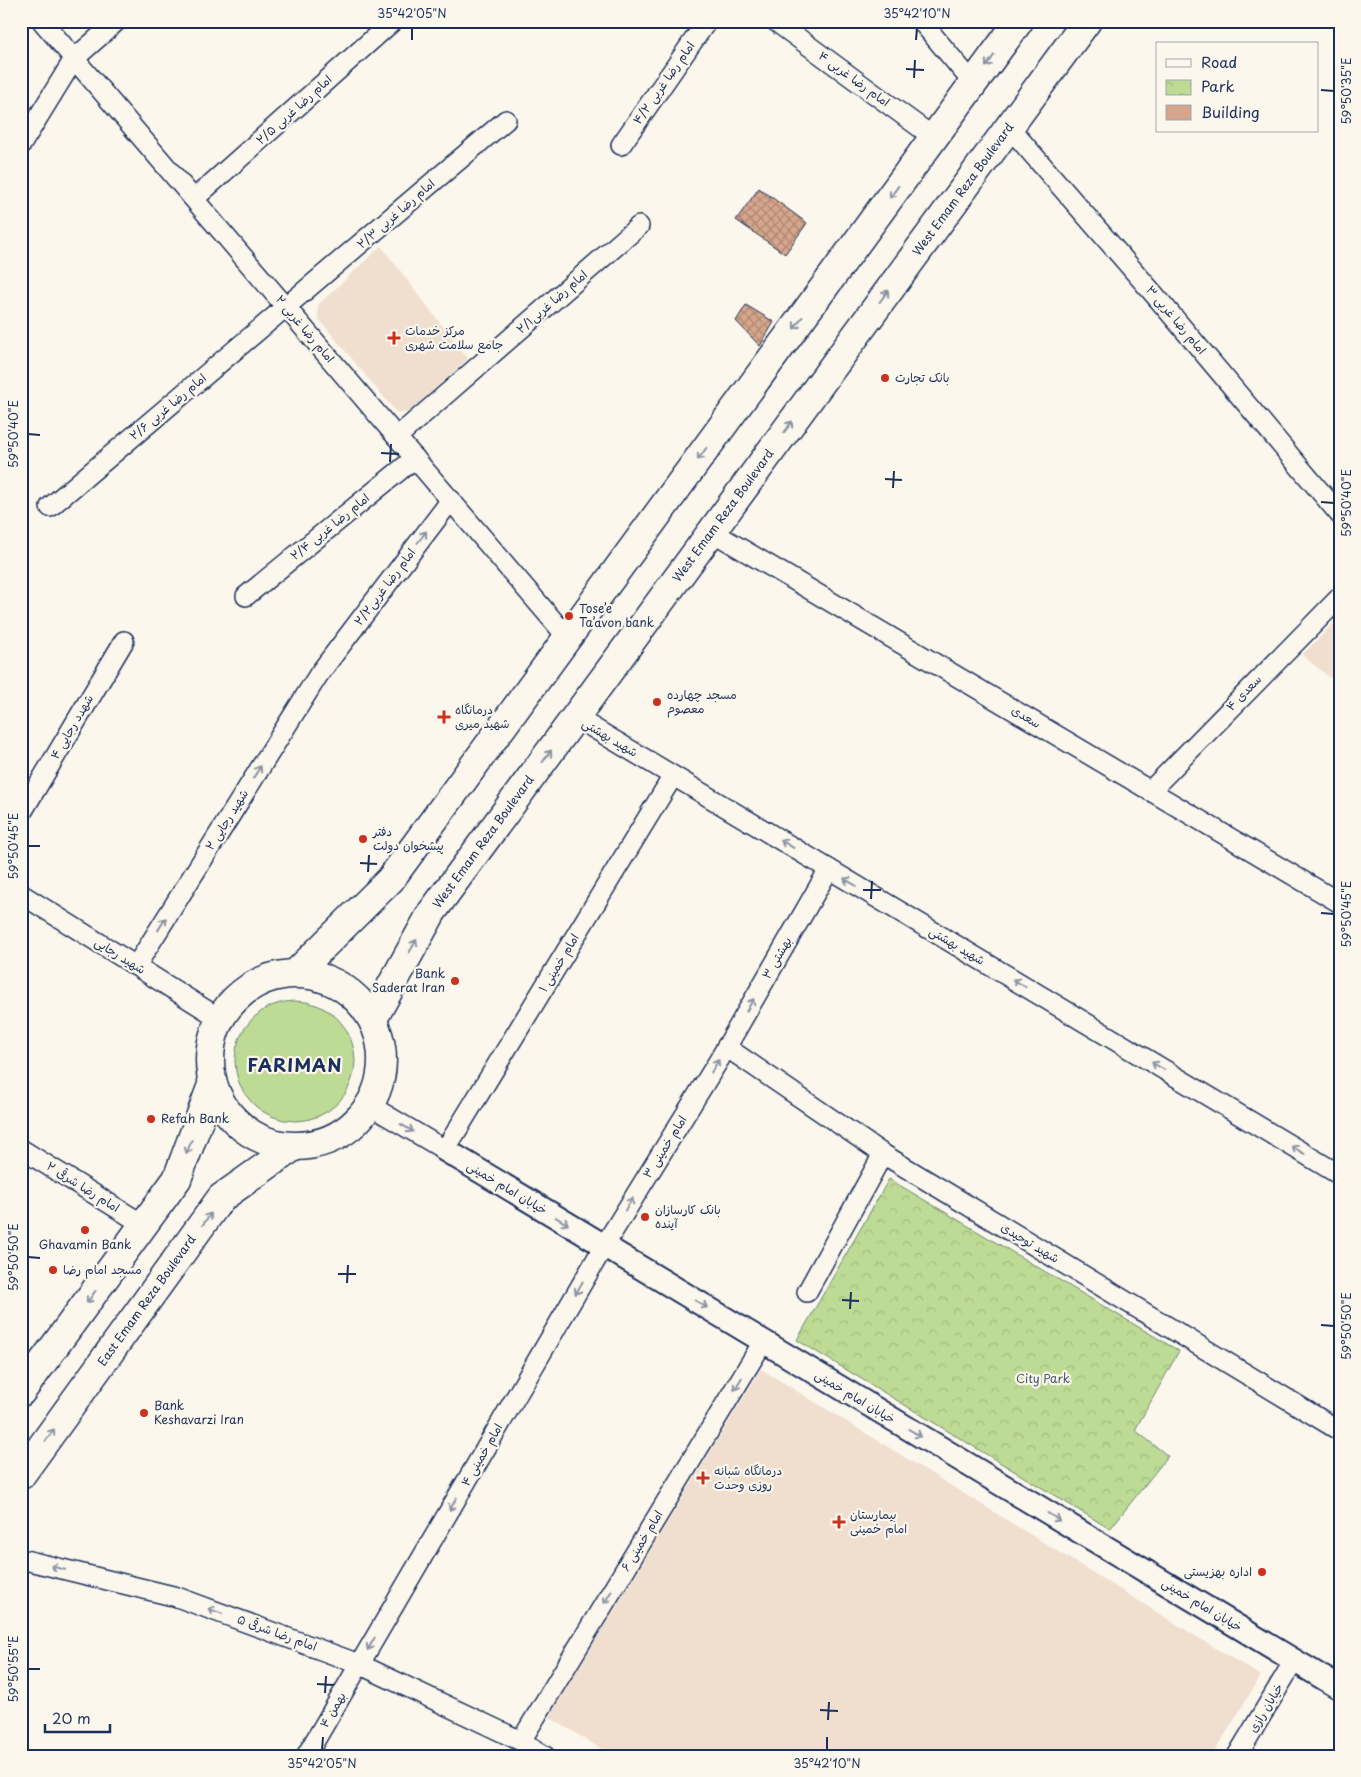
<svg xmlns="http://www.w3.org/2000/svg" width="1361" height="1777" font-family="'Playpen Sans','Playpen Sans Arabic',sans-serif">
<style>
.built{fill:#f0dfcf}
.grass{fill:#bddb94;stroke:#6c8579}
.park{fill:url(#park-crowns);stroke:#6c8579}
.building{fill:url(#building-cross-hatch);stroke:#1b2f5e}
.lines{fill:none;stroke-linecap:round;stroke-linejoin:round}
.minor-casing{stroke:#1b2f5e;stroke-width:22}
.tertiary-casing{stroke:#1b2f5e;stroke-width:26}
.primary-casing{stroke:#1b2f5e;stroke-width:31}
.minor{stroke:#fbf7ec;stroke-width:19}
.tertiary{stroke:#fbf7ec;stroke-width:22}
.primary{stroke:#fbf7ec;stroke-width:28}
.oneway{stroke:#8b93a5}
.ticks{fill:none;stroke:#1b2f5e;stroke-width:2}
.poi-dot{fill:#c8321e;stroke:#fbf7ec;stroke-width:2}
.labels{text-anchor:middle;stroke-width:4.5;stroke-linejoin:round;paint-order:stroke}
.street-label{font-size:12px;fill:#1b2f5e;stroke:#fbf7ec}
.poi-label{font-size:12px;fill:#1b2f5e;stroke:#fbf7ec;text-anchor:start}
.park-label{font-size:12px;fill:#445a6c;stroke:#fbf7ec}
.district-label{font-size:18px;font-weight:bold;letter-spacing:1px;fill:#1b2f5e;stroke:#fbf7ec}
.neatline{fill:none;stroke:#1b2f5e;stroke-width:2}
.ticks-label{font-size:12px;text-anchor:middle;fill:#1b2f5e}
</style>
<defs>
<pattern id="park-crowns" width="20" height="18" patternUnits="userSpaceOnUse" patternTransform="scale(1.25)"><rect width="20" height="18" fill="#bddb94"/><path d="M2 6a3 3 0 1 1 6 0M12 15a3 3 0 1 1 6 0" fill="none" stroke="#a2bc82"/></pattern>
<pattern id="building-cross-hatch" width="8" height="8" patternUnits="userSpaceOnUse" patternTransform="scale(1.25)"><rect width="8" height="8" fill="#d7a68a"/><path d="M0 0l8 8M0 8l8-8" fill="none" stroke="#ae8874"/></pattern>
</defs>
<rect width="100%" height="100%" fill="#fbf7ec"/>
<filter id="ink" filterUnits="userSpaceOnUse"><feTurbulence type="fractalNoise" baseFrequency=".02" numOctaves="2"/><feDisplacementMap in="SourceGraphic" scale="10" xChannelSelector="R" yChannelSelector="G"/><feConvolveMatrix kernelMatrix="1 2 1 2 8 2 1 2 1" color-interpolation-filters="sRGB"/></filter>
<g filter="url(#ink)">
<g class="built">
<path d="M381 246 468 359 407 413 396 412 318 318V305Z"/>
<path d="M1340 617V686L1302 655Z"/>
<path d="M761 1369 1261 1676 1212 1756H613L549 1717Z"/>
</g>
<circle class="grass" cx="295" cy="1061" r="60"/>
<path class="park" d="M889 1179 1179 1351 1135 1430 1168 1456 1110 1529 797 1340Z"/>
<g class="building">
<path d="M759 188 807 223 785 254 736 220Z"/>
<path d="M746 305 774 322 760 346 736 321Z"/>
</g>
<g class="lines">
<defs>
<g id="minor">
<path d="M42 21 568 638"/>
<path d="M775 21 933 137"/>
<path d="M921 21 973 83"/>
<path d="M1009 127 1159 300 1340 515"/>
<path d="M21 145 74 59 117 21"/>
<path d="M621 145 707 21"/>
<path d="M194 199 393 21"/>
<path d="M397 437 639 226"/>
<path d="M50 507 506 120"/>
<path d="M711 531 1340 903"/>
<path d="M246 596 415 458"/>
<path d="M575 717 1340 1175"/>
<path d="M1150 791 1340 597"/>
<path d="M21 814 124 641"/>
<path d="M21 894 219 1018"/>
<path d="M136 966 319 674 451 500"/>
<path d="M726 1047 883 1154 1340 1431"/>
<path d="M369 1105 445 1150 673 776"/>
<path d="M21 1149 144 1225"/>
<path d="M807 1292 883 1154"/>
<path d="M21 1559 177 1597 359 1664 521 1741 545 1756"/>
<path d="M521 1741 763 1342"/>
<path d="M306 1756 604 1246 719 1060 829 869"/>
<path d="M1237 1756 1294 1661"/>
</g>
<path id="tertiary" d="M445 1150 1340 1688"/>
<g id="primary">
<path d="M297 972 390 880 1019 21"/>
<circle cx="296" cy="1060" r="86"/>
<path id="s1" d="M373 1019 432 912 1087 21"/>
<path d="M21 1392 177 1179 212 1085"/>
<path id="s2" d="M21 1475 221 1198 293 1147"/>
</g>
</defs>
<use href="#minor" class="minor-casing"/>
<use href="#tertiary" class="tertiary-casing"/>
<use href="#primary" class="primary-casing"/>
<use href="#minor" class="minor"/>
<use href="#tertiary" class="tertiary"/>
<use href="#primary" class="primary"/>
</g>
<defs><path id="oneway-shaft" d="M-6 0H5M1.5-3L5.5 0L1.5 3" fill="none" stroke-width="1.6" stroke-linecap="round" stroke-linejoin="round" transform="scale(1.25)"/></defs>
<g class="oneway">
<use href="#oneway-shaft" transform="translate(990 61) rotate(126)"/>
<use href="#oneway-shaft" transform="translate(894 192) rotate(126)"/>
<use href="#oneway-shaft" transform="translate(884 296) rotate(-54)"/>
<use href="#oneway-shaft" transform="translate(798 323) rotate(126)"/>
<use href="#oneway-shaft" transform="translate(788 427) rotate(-54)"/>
<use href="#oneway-shaft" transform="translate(702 454) rotate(126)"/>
<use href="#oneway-shaft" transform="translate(422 537) rotate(-53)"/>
<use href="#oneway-shaft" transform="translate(547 756) rotate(-54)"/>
<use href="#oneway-shaft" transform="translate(257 772) rotate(-58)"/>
<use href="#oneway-shaft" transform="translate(787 844) rotate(-149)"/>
<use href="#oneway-shaft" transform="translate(850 882) rotate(-149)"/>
<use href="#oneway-shaft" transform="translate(162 924) rotate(-58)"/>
<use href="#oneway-shaft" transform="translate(413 946) rotate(-61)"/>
<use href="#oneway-shaft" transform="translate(1019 983) rotate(-149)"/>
<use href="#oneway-shaft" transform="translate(750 1005) rotate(-60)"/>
<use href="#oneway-shaft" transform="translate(715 1066) rotate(-59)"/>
<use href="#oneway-shaft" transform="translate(1158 1066) rotate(-149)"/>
<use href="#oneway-shaft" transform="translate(407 1128) rotate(31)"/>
<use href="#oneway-shaft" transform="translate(189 1147) rotate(111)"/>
<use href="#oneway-shaft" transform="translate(1298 1150) rotate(-149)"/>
<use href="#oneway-shaft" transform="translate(629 1204) rotate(-58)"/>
<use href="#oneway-shaft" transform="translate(207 1219) rotate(-54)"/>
<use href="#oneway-shaft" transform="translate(562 1221) rotate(31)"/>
<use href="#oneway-shaft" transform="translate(579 1288) rotate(120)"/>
<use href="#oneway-shaft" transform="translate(91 1297) rotate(126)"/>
<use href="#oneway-shaft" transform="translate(701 1304) rotate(31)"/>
<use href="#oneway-shaft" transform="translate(738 1384) rotate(121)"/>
<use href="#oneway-shaft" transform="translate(915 1433) rotate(31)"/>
<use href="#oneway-shaft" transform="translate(50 1435) rotate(-54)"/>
<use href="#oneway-shaft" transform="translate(453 1504) rotate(120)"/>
<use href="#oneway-shaft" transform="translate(1054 1517) rotate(31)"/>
<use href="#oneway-shaft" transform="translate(58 1568) rotate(-166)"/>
<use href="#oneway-shaft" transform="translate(608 1597) rotate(121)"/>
<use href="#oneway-shaft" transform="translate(215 1611) rotate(-160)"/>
<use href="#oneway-shaft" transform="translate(371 1644) rotate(120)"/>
</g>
</g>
<path class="ticks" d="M412 40V28M916 40 917 28M906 69 924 70M914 78 915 60M1321 90 1334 91M28 434 40 435M381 453 399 454M390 462 391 444M885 479 902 480M893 488 894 471M1321 502 1334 503M28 846H40M360 863 377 864M368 872 369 855M863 890H881M871 899 872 881M1321 913 1334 914M28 1257 40 1258M338 1274H356M347 1283 348 1265M842 1300 859 1301M850 1309 851 1292M1321 1325 1334 1326M28 1669H40M317 1684 334 1685M325 1693 326 1676M820 1710 838 1711M828 1720 829 1702M322 1750 323 1737M827 1750V1737"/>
<g class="poi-dot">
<path d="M391.5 330.5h5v5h5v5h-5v5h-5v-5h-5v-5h5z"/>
<circle cx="885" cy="378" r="5"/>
<circle cx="569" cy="616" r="5"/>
<circle cx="657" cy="702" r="5"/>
<path d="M441.5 709.5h5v5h5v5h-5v5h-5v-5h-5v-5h5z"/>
<circle cx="363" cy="839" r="5"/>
<circle cx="455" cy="981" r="5"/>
<circle cx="151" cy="1119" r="5"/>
<circle cx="645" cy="1217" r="5"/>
<circle cx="85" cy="1230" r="5"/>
<circle cx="53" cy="1270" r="5"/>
<circle cx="144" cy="1413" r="5"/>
<path d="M700.5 1470.5h5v5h5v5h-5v5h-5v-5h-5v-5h5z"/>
<path d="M836.5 1514.5h5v5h5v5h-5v5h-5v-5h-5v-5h5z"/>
<circle cx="1262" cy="1572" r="5"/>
</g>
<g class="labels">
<g class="street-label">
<text transform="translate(854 79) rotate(36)" y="4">امام رضا غربی ۴</text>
<text transform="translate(664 83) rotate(-55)" y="4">امام رضا غربی ۴/۲</text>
<text transform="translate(294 110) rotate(-42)" y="4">امام رضا غربی ۲/۵</text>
<text dy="4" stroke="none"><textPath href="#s1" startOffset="1019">West Emam Reza Boulevard</textPath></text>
<text transform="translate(396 214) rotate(-41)" y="4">امام رضا غربی ۲/۳</text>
<text transform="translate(552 302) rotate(-41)" y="4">امام رضا غربی۲/۱</text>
<text transform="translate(1176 320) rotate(50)" y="4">امام رضا غربی ۳</text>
<text transform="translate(305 329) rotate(50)" y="4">امام رضا غربی ۲</text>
<text transform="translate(168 407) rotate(-40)" y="4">امام رضا غربی ۲/۶</text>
<text dy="4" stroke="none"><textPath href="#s1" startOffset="614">West Emam Reza Boulevard</textPath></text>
<text transform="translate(330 527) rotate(-39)" y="4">امام رضا غربی ۲/۴</text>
<text transform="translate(385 587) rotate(-53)" y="4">امام رضا غربی۲/۲</text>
<text transform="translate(1244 693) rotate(-46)" y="4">سعدی ۴</text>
<text transform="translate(1026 717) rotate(31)" y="4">سعدی</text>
<text transform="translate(72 727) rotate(-60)" y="4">شهدد رجایی ۴</text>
<text transform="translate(610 738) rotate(31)" y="4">شهید بهشتی</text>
<text transform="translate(227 820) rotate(-58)" y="4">شهید رجایی ۲</text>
<text dy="4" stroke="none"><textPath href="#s1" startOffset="209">West Emam Reza Boulevard</textPath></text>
<text transform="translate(957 946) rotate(31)" y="4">شهید بهشتی</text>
<text transform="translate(120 956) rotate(32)" y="4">شهید رجایی</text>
<text transform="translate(777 958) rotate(-60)" y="4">بهشتی ۳</text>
<text transform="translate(559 963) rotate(-59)" y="4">امام خمینی ۱</text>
<text transform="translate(665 1147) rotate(-58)" y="4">امام خمینی ۳</text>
<text transform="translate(83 1187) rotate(32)" y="4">امام رضا شرقی ۲</text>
<text transform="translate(507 1188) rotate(31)" y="4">خیابان امام خمینی</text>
<text transform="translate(1030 1243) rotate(31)" y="4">شهید توحیدی</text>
<text dy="4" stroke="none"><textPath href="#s2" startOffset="215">East Emam Reza Boulevard</textPath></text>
<text transform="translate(855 1397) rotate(31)" y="4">خیابان امام خمینی</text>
<text transform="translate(482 1455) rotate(-60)" y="4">امام خمینی ۴</text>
<text transform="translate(642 1541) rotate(-59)" y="4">امام خمینی ۶</text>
<text transform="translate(1202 1605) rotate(31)" y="4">خیابان امام خمینی</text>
<text transform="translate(277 1633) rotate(20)" y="4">امام رضا شرقی ۵</text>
<text transform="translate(1266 1708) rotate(-59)" y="4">خیابان رازی</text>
<text transform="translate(333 1710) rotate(-60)" y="4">بهمن ۴</text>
</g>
<g class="poi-label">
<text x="405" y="335">مرکز خدمات<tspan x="405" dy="14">جامع سلامت شهری</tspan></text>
<text x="895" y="382">بانک تجارت</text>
<text x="579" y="613">Tose’e<tspan x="579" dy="14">Ta’avon bank</tspan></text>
<text x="667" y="699">مسجد چهارده<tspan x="667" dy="14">معصوم</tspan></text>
<text x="455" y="714">درمانگاه<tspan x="455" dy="14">شهید میری</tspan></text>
<text x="373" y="836">دفتر<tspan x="373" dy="14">پیشخوان دولت</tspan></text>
<text x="445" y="978" text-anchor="end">Bank<tspan x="445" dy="14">Saderat Iran</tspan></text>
<text x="161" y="1123">Refah Bank</text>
<text x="655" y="1214">بانک کارسازان<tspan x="655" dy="14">آینده</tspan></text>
<text x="85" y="1249" text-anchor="middle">Ghavamin Bank</text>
<text x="63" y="1274">مسجد امام رضا</text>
<text x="154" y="1410">Bank<tspan x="154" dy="14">Keshavarzi Iran</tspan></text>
<text x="714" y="1475">درمانگاه شبانه<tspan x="714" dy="14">روزی وحدت</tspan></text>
<text x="850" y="1519">بیمارستان<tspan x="850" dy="14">امام خمینی</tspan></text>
<text x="1252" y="1576" text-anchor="end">اداره بهزیستی</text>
</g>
<g class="park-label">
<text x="1043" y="1383">City Park</text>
</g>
<g class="district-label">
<text x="295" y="1072">FARIMAN</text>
</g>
</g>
<rect width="1361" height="1777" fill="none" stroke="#fbf7ec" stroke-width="55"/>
<rect x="1156" y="42" width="162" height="90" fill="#fbf7ec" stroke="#a1a7b3"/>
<rect x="1166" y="59" width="25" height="8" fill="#fbf7ec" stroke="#a1a7b3"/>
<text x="1201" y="68" font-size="15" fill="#1b2f5e">Road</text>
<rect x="1166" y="80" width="25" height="15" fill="url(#park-crowns)" stroke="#a1a7b3"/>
<text x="1201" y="92" font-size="15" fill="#1b2f5e">Park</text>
<rect x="1166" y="105" width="25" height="15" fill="#d7a68a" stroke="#a1a7b3"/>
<text x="1201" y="118" font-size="15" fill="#1b2f5e">Building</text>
<path d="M45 1724v8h65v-8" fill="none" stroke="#1b2f5e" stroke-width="2.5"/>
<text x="52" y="1724" font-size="15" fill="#1b2f5e" stroke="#fbf7ec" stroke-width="4" paint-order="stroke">20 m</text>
<rect x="28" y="28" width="1306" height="1722" class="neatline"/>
<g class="ticks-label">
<text x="412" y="18">35°42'05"N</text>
<text x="917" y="18">35°42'10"N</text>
<text transform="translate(1347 91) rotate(-90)" y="4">59°50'35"E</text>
<text transform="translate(14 434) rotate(-90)" y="4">59°50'40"E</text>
<text transform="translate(1347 503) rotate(-90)" y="4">59°50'40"E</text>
<text transform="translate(14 846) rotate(-90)" y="4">59°50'45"E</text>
<text transform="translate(1347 914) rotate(-90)" y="4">59°50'45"E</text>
<text transform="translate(14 1257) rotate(-90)" y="4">59°50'50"E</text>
<text transform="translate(1347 1326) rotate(-90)" y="4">59°50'50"E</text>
<text transform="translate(14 1669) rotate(-90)" y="4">59°50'55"E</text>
<text x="322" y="1768">35°42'05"N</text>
<text x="827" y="1768">35°42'10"N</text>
</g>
</svg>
